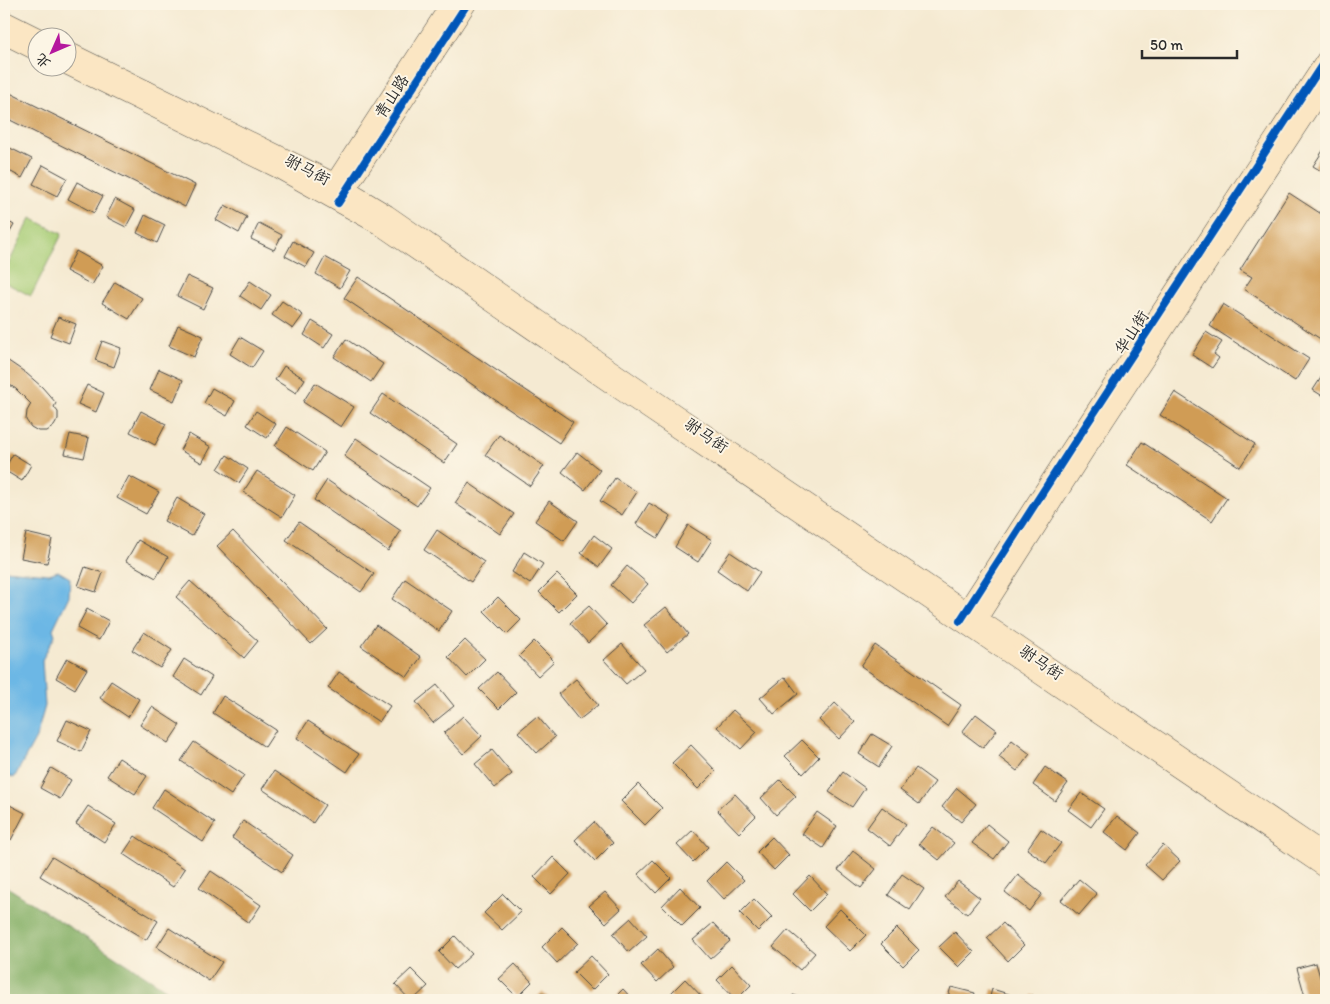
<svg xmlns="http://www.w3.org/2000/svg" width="1330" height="1004" font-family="Itim,'LXGW WenKai TC',sans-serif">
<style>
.green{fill:#a8cd77;stroke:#6a7c51}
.forest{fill:#86b068;stroke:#586e4a}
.water{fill:#6cb7e5;stroke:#4c7188}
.building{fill:#d09c54}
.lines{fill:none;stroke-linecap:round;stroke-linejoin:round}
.secondary-casing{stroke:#494844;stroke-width:19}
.secondary{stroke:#fbe6c3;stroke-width:18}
.cycleway-casing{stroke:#fcf5e5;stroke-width:11}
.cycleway{stroke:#0057b8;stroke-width:8}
.labels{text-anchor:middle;stroke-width:4;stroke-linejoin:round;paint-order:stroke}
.street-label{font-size:16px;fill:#2b2b2b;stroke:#fcf5e5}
</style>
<rect width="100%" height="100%" fill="#fcf5e5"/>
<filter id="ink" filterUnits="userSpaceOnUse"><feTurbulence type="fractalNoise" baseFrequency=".02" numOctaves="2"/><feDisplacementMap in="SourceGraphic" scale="10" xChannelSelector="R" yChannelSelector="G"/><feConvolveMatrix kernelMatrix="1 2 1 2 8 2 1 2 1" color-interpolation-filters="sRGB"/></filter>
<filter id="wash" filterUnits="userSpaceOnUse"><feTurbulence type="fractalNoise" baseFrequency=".0096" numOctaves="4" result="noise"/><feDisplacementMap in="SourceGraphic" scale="20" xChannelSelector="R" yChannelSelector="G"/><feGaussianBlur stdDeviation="1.12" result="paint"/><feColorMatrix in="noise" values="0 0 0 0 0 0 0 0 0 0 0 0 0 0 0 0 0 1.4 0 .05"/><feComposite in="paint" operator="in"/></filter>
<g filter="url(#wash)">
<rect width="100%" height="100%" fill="#f5ead2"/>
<path class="green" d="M31 218 62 234 31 296 4 282V273Z"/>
<path class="forest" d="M4 885 183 1000H4Z"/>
<path class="water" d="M4 570 49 574 58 571 70 578 69 596 53 629 55 635 42 660 45 706 36 738 14 778 4 773Z"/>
<g id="blocks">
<g class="building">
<path d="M4 90 195 185 185 207 4 117Z"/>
<path d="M1326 146V174L1313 166Z"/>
<path d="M8 147 32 159 22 178 4 168V154Z"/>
<path d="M43 165 67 178 57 196 33 184Z"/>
<path d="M77 182 103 196 94 213 68 199Z"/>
<path d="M1289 193 1326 217V334L1322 340 1244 289 1252 277 1240 270Z"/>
<path d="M115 199 135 210 126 227 106 217Z"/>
<path d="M225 205 247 217 239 233 216 220Z"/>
<path d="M145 215 165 225 157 243 137 233Z"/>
<path d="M4 219 14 225 4 243Z"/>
<path d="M259 223 282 235 274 250 251 239Z"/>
<path d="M293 241 314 253 306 267 285 256Z"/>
<path d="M76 251 103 266 92 285 66 271Z"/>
<path d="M325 257 350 271 340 288 316 274Z"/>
<path d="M187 276 213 288 203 309 177 296Z"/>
<path d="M358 277 573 422 559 443 344 298Z"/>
<path d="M250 281 271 295 261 310 240 296Z"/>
<path d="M115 282 142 298 129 319 102 303Z"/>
<path d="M282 301 303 315 293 329 272 315Z"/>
<path d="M1223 304 1309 359 1295 381 1210 326Z"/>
<path d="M58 317 76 324 69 343 50 336Z"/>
<path d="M312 321 333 334 324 348 304 335Z"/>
<path d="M178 325 203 336 194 357 169 346Z"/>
<path d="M1206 332 1222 342 1214 354 1219 358 1212 368 1192 355Z"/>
<path d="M240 337 263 351 252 368 230 354Z"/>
<path d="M346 339 383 364 371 382 334 357Z"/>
<path d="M102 341 121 348 114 367 95 360Z"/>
<path d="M4 358 26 373 42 387 56 403 54 407 58 412V419L54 426 47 431H38L31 427 26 420 27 411 31 404 16 389 4 381Z"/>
<path d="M284 366 305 379 296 393 275 380Z"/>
<path d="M159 369 183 380 174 401 150 390Z"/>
<path d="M1326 370V398L1313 390Z"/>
<path d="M315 383 354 407 341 427 303 402Z"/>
<path d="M87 385 104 393 96 412 78 404Z"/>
<path d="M212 388 235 401 227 416 204 403Z"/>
<path d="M1175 392 1255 444 1240 467 1160 415Z"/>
<path d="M383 394 457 444 444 463 370 413Z"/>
<path d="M141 411 166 424 155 445 130 432Z"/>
<path d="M256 411 276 424 267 438 247 425Z"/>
<path d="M287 427 325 452 313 471 275 446Z"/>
<path d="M70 434 89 438 84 458 65 454Z"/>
<path d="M189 434 211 447 202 463 180 450Z"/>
<path d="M499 435 544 466 530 486 485 455Z"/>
<path d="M356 438 430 488 417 506 344 456Z"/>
<path d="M1142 442 1227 498 1212 521 1127 465Z"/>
<path d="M577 452 600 470 585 490 562 472Z"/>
<path d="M13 454 31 465 22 481 4 470Z"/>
<path d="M227 455 248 469 239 483 218 469Z"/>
<path d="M257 471 295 495 282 517 243 492Z"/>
<path d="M129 476 159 492 146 514 117 498Z"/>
<path d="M615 478 637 492 622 515 600 501Z"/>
<path d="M327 480 401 531 388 551 314 500Z"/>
<path d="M469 483 514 514 500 534 455 503Z"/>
<path d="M177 498 204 514 192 536 164 521Z"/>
<path d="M549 501 578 521 564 541 535 521Z"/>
<path d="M649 503 671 516 658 538 636 524Z"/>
<path d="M299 522 374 574 361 592 286 540Z"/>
<path d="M688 525 712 540 698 562 675 547Z"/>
<path d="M437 530 484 562 471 582 424 550Z"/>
<path d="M233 531 327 629 311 644 217 546Z"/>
<path d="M26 533 52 539 47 563 21 558Z"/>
<path d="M594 535 612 549 599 567 581 553Z"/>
<path d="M138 540 168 557 156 578 126 561Z"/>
<path d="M524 552 543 564 530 584 512 572Z"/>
<path d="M730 552 760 572 747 591 717 570Z"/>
<path d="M627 566 648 584 631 603 611 585Z"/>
<path d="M85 567 103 573 96 592 78 586Z"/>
<path d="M557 574 577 594 559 612 539 592Z"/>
<path d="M405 579 452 611 439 631 392 599Z"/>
<path d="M190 581 258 641 244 658 176 597Z"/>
<path d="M498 597 521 620 507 634 484 611Z"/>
<path d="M589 606 607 625 588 643 570 623Z"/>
<path d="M666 607 688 634 667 652 644 625Z"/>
<path d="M87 609 109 621 99 640 77 628Z"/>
<path d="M376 625 421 657 407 677 361 646Z"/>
<path d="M144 632 172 650 160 668 132 650Z"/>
<path d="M465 640 485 659 467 677 448 657Z"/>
<path d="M534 641 554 661 538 676 519 656Z"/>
<path d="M622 644 644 669 626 684 604 660Z"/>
<path d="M875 645 961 705 947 726 861 666Z"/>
<path d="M67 658 87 669 75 689 56 678Z"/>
<path d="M184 659 212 677 201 695 173 677Z"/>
<path d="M339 672 390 706 379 722 328 688Z"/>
<path d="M497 672 516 692 499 709 479 689Z"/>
<path d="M785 677 798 694 774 714 760 698Z"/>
<path d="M576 679 598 705 579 720 558 694Z"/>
<path d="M111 681 139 699 128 717 100 698Z"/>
<path d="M437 685 454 706 433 723 416 702Z"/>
<path d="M223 696 276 730 265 747 213 713Z"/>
<path d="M835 703 855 722 839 739 819 720Z"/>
<path d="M152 707 180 725 168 743 140 725Z"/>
<path d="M733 710 757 732 741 749 717 727Z"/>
<path d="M976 714 997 730 983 748 962 732Z"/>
<path d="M463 716 482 736 463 754 444 733Z"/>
<path d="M537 716 555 737 537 753 518 732Z"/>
<path d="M67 720 91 731 81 752 57 741Z"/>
<path d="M308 721 359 754 347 772 297 738Z"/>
<path d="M872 734 892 746 879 767 859 754Z"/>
<path d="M802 740 819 757 803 774 785 756Z"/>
<path d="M1012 740 1030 754 1017 771 999 757Z"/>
<path d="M194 742 244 775 231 795 181 761Z"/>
<path d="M691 745 716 771 698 789 672 763Z"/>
<path d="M492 750 512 774 495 788 475 764Z"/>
<path d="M119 758 147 776 135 794 107 776Z"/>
<path d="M1045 767 1068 783 1055 801 1033 785Z"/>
<path d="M51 768 71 780 60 799 40 788Z"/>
<path d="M916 768 935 782 919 804 900 790Z"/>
<path d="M274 771 325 805 313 823 262 789Z"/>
<path d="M843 772 865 788 852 807 829 792Z"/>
<path d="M780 780 796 796 776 815 761 798Z"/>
<path d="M638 784 662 808 645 825 621 801Z"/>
<path d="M957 788 976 804 961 822 942 807Z"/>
<path d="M164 789 215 823 203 842 152 808Z"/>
<path d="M1081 793 1104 809 1091 827 1068 810Z"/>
<path d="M735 794 756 816 739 833 717 810Z"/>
<path d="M4 802 25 813 11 840 4 836Z"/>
<path d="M88 806 116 824 104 842 76 824Z"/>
<path d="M882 807 906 824 890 846 867 828Z"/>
<path d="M817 812 837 826 823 848 802 834Z"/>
<path d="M1117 816 1140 833 1127 850 1104 832Z"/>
<path d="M243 821 293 855 282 872 232 838Z"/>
<path d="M594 822 613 843 595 861 575 840Z"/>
<path d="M987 824 1008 841 994 859 972 843Z"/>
<path d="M933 827 954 843 939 860 919 844Z"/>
<path d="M1041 829 1061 843 1046 863 1027 849Z"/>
<path d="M693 830 708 847 693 862 677 845Z"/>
<path d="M135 836 185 869 173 887 123 854Z"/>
<path d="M772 837 789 855 774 870 757 852Z"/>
<path d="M1163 845 1180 861 1162 880 1145 865Z"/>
<path d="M853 851 876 869 861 888 838 870Z"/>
<path d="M52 857 158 921 146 940 40 876Z"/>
<path d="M553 857 570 874 551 894 534 877Z"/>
<path d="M653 860 671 878 656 893 638 874Z"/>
<path d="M726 862 744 880 724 899 707 881Z"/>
<path d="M211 871 261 905 249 923 199 888Z"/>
<path d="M902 874 924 889 910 910 888 895Z"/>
<path d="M1018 875 1042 894 1029 911 1005 892Z"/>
<path d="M810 876 827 894 810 911 793 894Z"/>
<path d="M1079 879 1097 894 1079 915 1061 900Z"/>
<path d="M958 881 980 898 967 914 945 897Z"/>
<path d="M680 887 700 908 682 926 662 906Z"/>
<path d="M605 892 621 909 606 923 589 906Z"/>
<path d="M503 894 521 912 502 930 484 913Z"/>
<path d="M754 899 772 917 758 931 740 913Z"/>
<path d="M840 909 866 935 850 951 824 926Z"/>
<path d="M631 918 647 936 629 952 613 934Z"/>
<path d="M713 923 730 941 710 959 693 940Z"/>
<path d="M1003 923 1024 945 1008 961 987 938Z"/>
<path d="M562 927 578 943 557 963 542 947Z"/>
<path d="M169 928 222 962 209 981 157 947Z"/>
<path d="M897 928 919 950 903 966 881 944Z"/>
<path d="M788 930 815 953 800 970 773 947Z"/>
<path d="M955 932 974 952 959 967 939 947Z"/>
<path d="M455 936 472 954 455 969 439 952Z"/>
<path d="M658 949 673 967 657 982 641 965Z"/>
<path d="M591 956 608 974 592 990 574 972Z"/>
<path d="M1316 963 1326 998V1000H1306L1297 968Z"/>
<path d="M515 964 532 982 517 997 499 979Z"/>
<path d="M732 965 751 985 736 1000 717 980Z"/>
<path d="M411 969 428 986 413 1000H410L395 984Z"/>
<path d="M685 979 705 1000H674L669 995Z"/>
<path d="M951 987 975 993 973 1000H947Z"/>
<path d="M623 989 633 1000H612Z"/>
<path d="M992 989 1015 996 1014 1000H989Z"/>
<path d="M542 992 551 1000H534Z"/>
<path d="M793 995 809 1000H792Z"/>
<path d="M1032 995 1048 1000H1031Z"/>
<path d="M827 996 842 1000H826Z"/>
<path d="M910 996 923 1000H909Z"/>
</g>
</g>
</g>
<g filter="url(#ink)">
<use href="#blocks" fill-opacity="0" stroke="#494844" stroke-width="1"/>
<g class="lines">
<defs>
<g id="secondary">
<path d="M4 20 40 38"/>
<path d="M4 35 38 52"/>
<path d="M68 51 334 182 387 214 635 386 1326 854"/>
<path d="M68 66 276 168 380 226 628 396 1326 869"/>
<path d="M328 192 450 4"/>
<path d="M341 198 467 4"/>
<path d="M960 620 1073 445 1326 59"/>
<path d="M973 627 1085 451 1326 83"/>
</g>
</defs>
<use href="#secondary" class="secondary-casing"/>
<use href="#secondary" class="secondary"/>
<defs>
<g id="cycleway">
<path d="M338 203 467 4"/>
<path d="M960 621 1073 445 1326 59"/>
</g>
</defs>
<use href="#cycleway" class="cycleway-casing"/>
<use href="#cycleway" class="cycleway"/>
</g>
</g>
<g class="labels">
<g class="street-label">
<text transform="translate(391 96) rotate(-57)" y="6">青山路</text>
<text transform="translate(308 169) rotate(27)" y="6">驸马街</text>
<text transform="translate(1131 332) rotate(-57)" y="6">华山街</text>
<text transform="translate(707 435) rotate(34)" y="6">驸马街</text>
<text transform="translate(1042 662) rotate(34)" y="6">驸马街</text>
</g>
</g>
<rect width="1330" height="1004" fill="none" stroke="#fcf5e5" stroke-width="20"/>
<g transform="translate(52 52) rotate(225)"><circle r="24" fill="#fcf5e5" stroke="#a8a49b"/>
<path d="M0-4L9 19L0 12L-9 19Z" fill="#b5179e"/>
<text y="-8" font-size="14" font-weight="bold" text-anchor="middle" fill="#2b2b2b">北</text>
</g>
<path d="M1142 50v8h95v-8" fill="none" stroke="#2b2b2b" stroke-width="2.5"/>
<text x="1150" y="50" font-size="15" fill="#2b2b2b" stroke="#fcf5e5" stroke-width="4" paint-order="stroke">50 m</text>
</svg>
